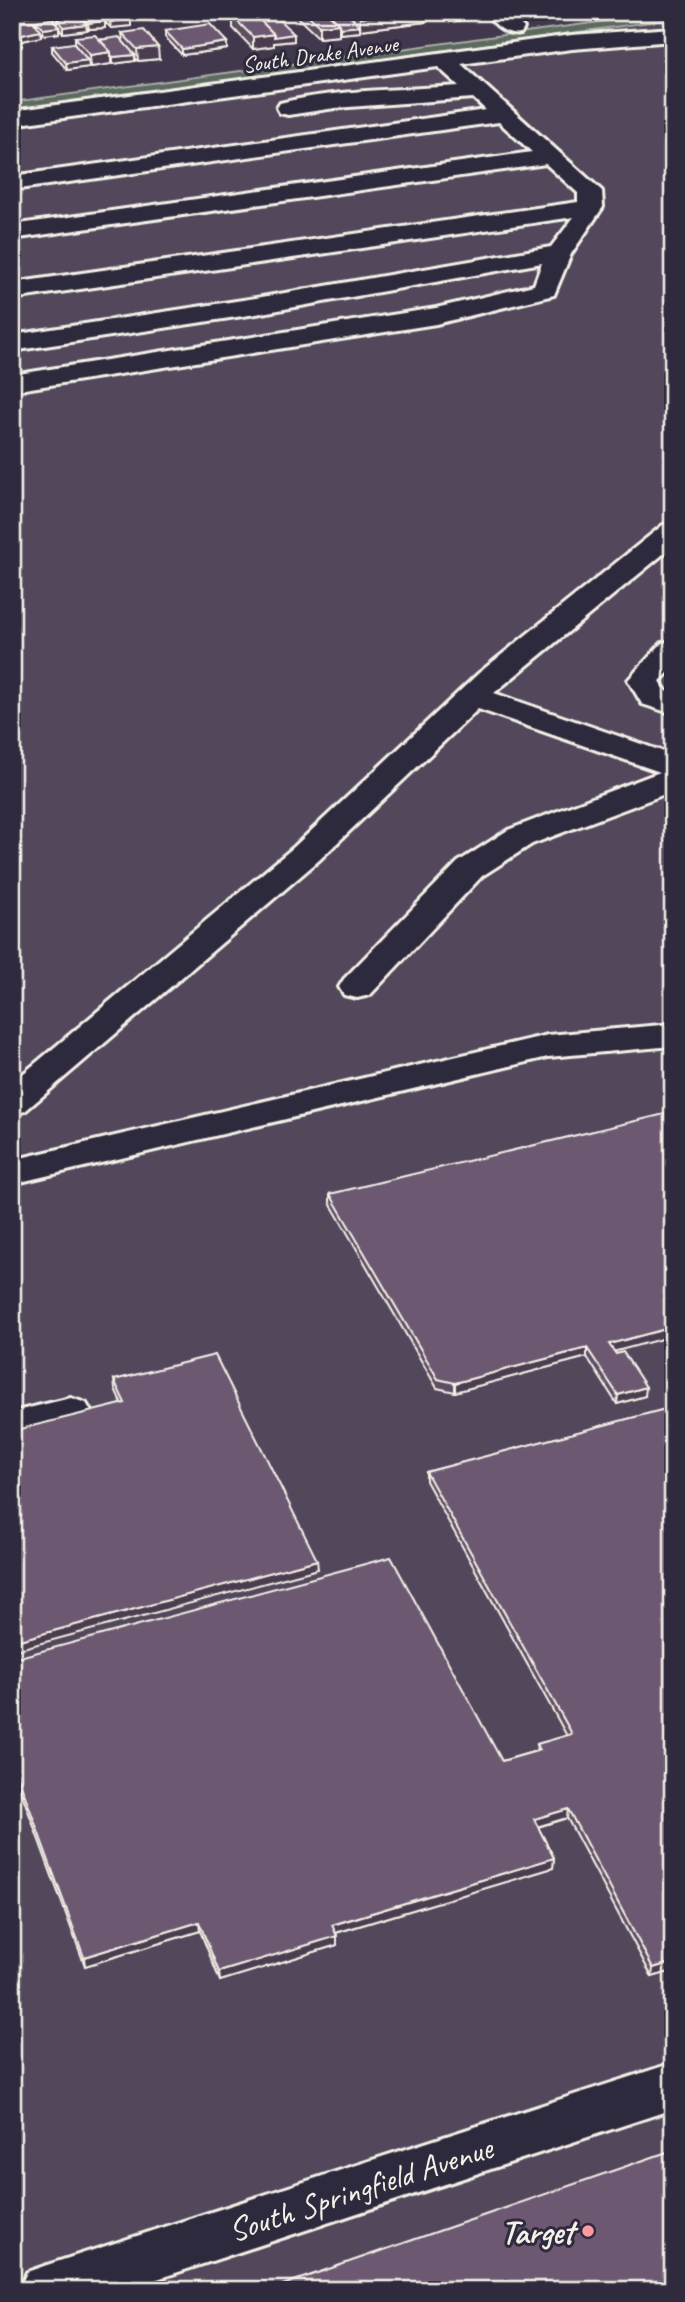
<svg xmlns="http://www.w3.org/2000/svg" width="685" height="2302" font-family="Caveat,sans-serif">
<style>
.built{fill:#52465b}
.green{fill:#5c6a60;stroke:#a8aea4;stroke-width:2}
.lines{fill:none;stroke-linecap:round;stroke-linejoin:round}
.minor-casing{stroke:#f4f1e8;stroke-width:6}
.minor{fill:#2f2a3d;fill-rule:evenodd}
.wall{fill:#5e4d62;stroke:#f4f1e8;stroke-width:2}
.shaded-wall{fill:#4c3e50;stroke:#f4f1e8;stroke-width:2}
.building{fill:#6d5972;stroke:#f4f1e8;stroke-width:2}
.poi-dot{fill:#ff9aa2;stroke:#2f2a3d;stroke-width:2.5}
.labels{text-anchor:middle;stroke-width:6;stroke-linejoin:round;paint-order:stroke}
.far-street-label{font-size:23px;fill:#f4f1e8;stroke:#2f2a3d}
.near-street-label{font-size:33px;fill:#f4f1e8;stroke:#2f2a3d}
.near-poi-label{font-size:33px;font-weight:bold;fill:#f4f1e8;stroke:#2f2a3d;text-anchor:end}
</style>
<rect width="100%" height="100%" fill="#42384d"/>
<filter id="ink" filterUnits="userSpaceOnUse"><feTurbulence type="fractalNoise" baseFrequency=".0143" numOctaves="2"/><feDisplacementMap in="SourceGraphic" scale="14" xChannelSelector="R" yChannelSelector="G"/><feConvolveMatrix kernelMatrix="1 2 1 2 8 2 1 2 1" color-interpolation-filters="sRGB"/></filter>
<g filter="url(#ink)">
<path class="built" d="M673 19V2290H12V110Z"/>
<path class="green" d="M673 12V19L12 110V102Z"/>
<g class="lines">
<defs>
<g id="minor">
<path d="M83 12H144L142 17 134 18 12 34V21Z"/>
<path d="M485 12H508L524 28 521 33C505 36 494 24 485 12Z"/>
<path d="M673 28V41L572 49 461 64 602 191 603 207 571 254 554 295 436 324 12 391V375L436 308 534 285 542 263 256 314 12 351V335L256 298 551 247 574 217 12 299V283L578 202V193L546 164 12 239V225L532 152 499 122 12 190V176L486 110 473 98 335 108 288 115 280 113 277 108 280 103C338 89 400 90 459 86L438 67 12 125V111L572 35Z"/>
<path d="M673 522V546L494 693 673 755V791L532 844 482 876 370 995 357 998 344 995 339 987 344 979 458 862 508 830 660 772 478 709 318 861 25 1111 12 1115V1083L294 847 479 673 663 525Z"/>
<path d="M673 641V668L660 681 666 691 673 694V714L642 704 628 680 662 643Z"/>
<path d="M673 1024V1046L548 1057 12 1184V1160L548 1035Z"/>
<path d="M71 1398 86 1403 92 1413 86 1423 12 1442V1412Z"/>
<path d="M673 2063V2109L124 2290H19L27 2272 47 2265Z"/>
</g>
</defs>
<use href="#minor" class="minor-casing"/>
<use href="#minor" class="minor"/>
</g>
<g class="wall">
<path d="M12 12 54 13V19L33 21 37 26 36 21 57 25V19H82V16L102 18V13L131 19V26L111 28 105 22V28L89 29 86 27 87 30 63 33 59 28V33L43 35 40 32 41 37 22 41V46L17 53 15 50H12V34L14 33 12 32Z"/>
<path d="M145 12H171V18L152 21Z"/>
<path d="M296 12H426L425 22 360 30V32L339 34V36L319 38 296 16Z"/>
<path d="M440 12H489V14L472 18 469 16V19L450 22Z"/>
<path d="M233 17 258 18 294 34V41L274 43V46L253 49 233 28Z"/>
<path d="M165 31 227 42V49L182 55 165 37Z"/>
<path d="M122 33 159 59 138 61 135 59V61L113 64 111 61V64L91 67 89 64V67L67 70 52 52V46L75 45V37L123 41Z"/>
<path d="M330 1194 614 1351 645 1396 617 1404 587 1357 455 1392 437 1388 330 1203Z"/>
<path d="M114 1380 318 1569 122 1404 115 1389Z"/>
<path d="M673 1407V1971L652 1977 567 1818 538 1827 554 1858 553 1868 336 1933 337 1936V1945L220 1981 200 1931 85 1966 12 1767V1659L502 1761 536 1751 537 1744 567 1736 426 1481V1472Z"/>
</g>
<g class="shaded-wall">
<path d="M58 12H77L78 15 58 18Z"/>
<path d="M86 12H102L86 14Z"/>
<path d="M171 12V18L152 21 151 14Z"/>
<path d="M196 12H229L197 17Z"/>
<path d="M408 12H426L425 22 360 30V18Z"/>
<path d="M472 12H489V14L472 18Z"/>
<path d="M54 13V19L12 24V17Z"/>
<path d="M469 13V19L450 22V16Z"/>
<path d="M131 19V26L111 28 110 22Z"/>
<path d="M105 21V28L89 29 88 23Z"/>
<path d="M86 24 87 30 63 33V27Z"/>
<path d="M339 24V36L319 38V26Z"/>
<path d="M360 26V32L340 34V28Z"/>
<path d="M59 27V33L43 35V29Z"/>
<path d="M40 31 41 37 22 41V35Z"/>
<path d="M274 34H294V41L274 43V46L253 49V37Z"/>
<path d="M22 40V46L17 53V46Z"/>
<path d="M227 42V49L182 55V49Z"/>
<path d="M158 47 159 59 138 61 137 49Z"/>
<path d="M111 52V64L91 67 90 55Z"/>
<path d="M135 55V61L113 64V57Z"/>
<path d="M88 60 89 67 67 70 66 63Z"/>
<path d="M673 1327V1336L609 1353V1344Z"/>
<path d="M587 1348V1357L455 1392V1383Z"/>
<path d="M646 1387 645 1396 617 1404 618 1395Z"/>
<path d="M317 1560 318 1569 12 1651V1642Z"/>
<path d="M568 1809 567 1818 533 1828 534 1819Z"/>
<path d="M554 1858 553 1868 332 1934V1925Z"/>
<path d="M199 1922 200 1931 85 1966 84 1957Z"/>
<path d="M337 1936V1945L220 1981 219 1972Z"/>
<path d="M673 1962V1971L652 1977 653 1968Z"/>
</g>
<g class="building">
<path d="M12 12H53L54 13 12 17Z"/>
<path d="M104 12H124L131 19 110 22 102 13Z"/>
<path d="M150 12H168L151 14Z"/>
<path d="M305 12H327L339 24 319 26Z"/>
<path d="M327 12H346L360 26 340 28 339 24Z"/>
<path d="M354 12H408L360 18Z"/>
<path d="M447 12H469V13L450 16Z"/>
<path d="M98 14 105 21 88 23 82 16Z"/>
<path d="M254 14 274 34 253 37 233 17Z"/>
<path d="M80 16 86 24 63 27 57 19Z"/>
<path d="M275 16 294 34 274 37V34L258 18Z"/>
<path d="M52 19 59 27 43 29 36 21Z"/>
<path d="M33 21 40 31 22 35 12 26V23Z"/>
<path d="M210 24 227 42 182 49 165 31Z"/>
<path d="M144 30 158 47 137 49 122 33Z"/>
<path d="M16 33 22 40 17 46 14 43 12 44V34Z"/>
<path d="M95 35 111 52 90 55 75 37Z"/>
<path d="M119 37 135 55 113 57 111 55V52L100 40Z"/>
<path d="M73 43 88 60 66 63 52 46Z"/>
<path d="M673 1112V1327L609 1344 616 1354 623 1352 646 1387 618 1395 587 1348 455 1383 438 1379 330 1194Z"/>
<path d="M215 1355 317 1560 12 1642V1431L125 1403 114 1380Z"/>
<path d="M673 1407V1962L653 1968 568 1809 534 1819 554 1858 332 1925 337 1936 219 1972 199 1922 84 1957 12 1760V1659L391 1557 502 1761 540 1750 537 1744 572 1734 426 1472Z"/>
<path d="M673 2150V2290H268Z"/>
</g>
</g>
<circle class="poi-dot" cx="588" cy="2231" r="7"/>
<g class="labels">
<g class="far-street-label">
<text transform="translate(320 54) rotate(-8)" y="8">South Drake Avenue</text>
</g>
<g class="near-street-label">
<text transform="translate(360 2188) rotate(-18)" y="12">South Springfield Avenue</text>
</g>
<g class="near-poi-label">
<text x="574" y="2243">Target</text>
</g>
</g>
<rect width="685" height="2302" fill="none" stroke="#2f2a3d" stroke-width="42"/>
<rect x="21" y="21" width="643" height="2260" fill="none" stroke="#f4f1e8" stroke-width="2.5" filter="url(#ink)"/>
</svg>
